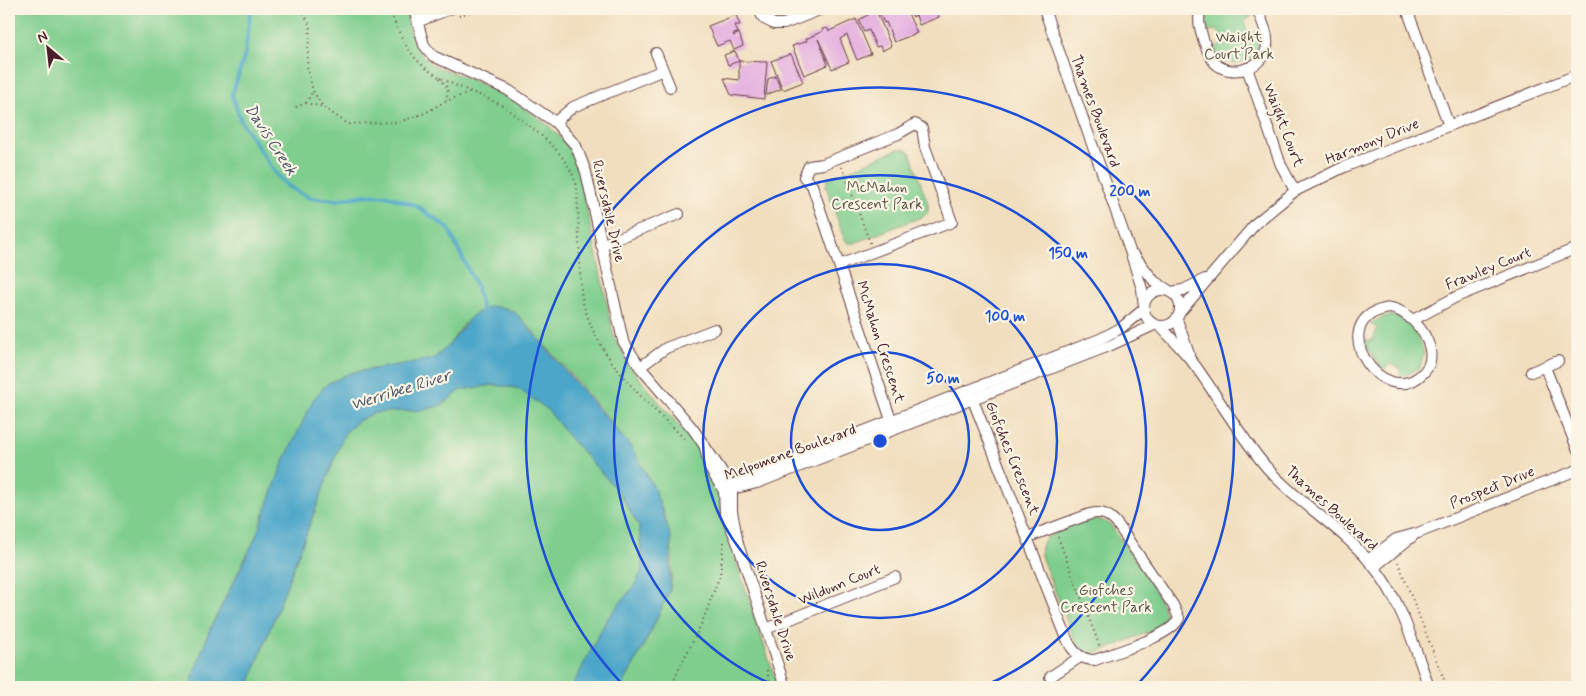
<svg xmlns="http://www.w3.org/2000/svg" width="1586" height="696" font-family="Mynerve,sans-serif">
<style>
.green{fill:#7fce8e;stroke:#64765c}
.water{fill:#4ca6c9;stroke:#4b627a}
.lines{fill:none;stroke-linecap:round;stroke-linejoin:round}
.stream{stroke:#4ca6c9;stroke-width:4}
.building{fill:#e4afe0}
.street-casing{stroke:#633c41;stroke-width:12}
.path{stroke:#633c41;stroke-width:2;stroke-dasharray:1 4;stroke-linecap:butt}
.street{stroke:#fff;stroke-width:10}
.ring{fill:none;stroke:#1d4ed8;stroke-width:2.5}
.labels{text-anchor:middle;stroke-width:4.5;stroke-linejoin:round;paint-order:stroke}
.park-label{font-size:15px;fill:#5a5449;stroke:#fcf5e5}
.street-label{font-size:15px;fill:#4a1f2b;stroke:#fcf5e5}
.water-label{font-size:16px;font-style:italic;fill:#4b556a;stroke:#fcf5e5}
.centre{fill:#1d4ed8;stroke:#fcf5e5;stroke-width:2.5}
.ring-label{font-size:15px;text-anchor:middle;font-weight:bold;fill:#1d4ed8;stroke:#fcf5e5;stroke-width:4.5;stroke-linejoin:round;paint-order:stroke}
</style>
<rect width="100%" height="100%" fill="#fcf5e5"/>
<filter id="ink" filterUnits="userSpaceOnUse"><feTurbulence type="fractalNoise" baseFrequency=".02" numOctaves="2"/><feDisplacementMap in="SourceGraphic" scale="10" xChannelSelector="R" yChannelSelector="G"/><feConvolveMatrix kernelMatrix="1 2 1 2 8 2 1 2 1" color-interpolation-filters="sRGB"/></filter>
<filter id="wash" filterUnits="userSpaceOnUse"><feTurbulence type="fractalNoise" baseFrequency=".0096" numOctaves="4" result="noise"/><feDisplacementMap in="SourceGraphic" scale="20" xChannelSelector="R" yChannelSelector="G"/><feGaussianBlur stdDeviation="1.12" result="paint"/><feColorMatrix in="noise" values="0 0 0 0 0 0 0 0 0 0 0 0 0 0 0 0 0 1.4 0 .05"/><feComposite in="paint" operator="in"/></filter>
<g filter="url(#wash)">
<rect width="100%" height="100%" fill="#f1debe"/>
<g class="green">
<path d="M9 9H406C409 27 411 44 425 58 436 69 453 72 467 78 505 94 560 123 577 163L614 337 634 372 698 448 720 492 722 519 778 687H622C635 662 650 636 661 609 664 603 669 595 670 588 688 488 590 400 532 330L516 313 505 308 482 309 464 324 448 346 433 359 350 373 327 384 283 463 255 539 210 629 189 687H9Z"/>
<path d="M1210 9H1249L1252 16 1244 21 1248 33 1258 32 1260 42 1254 57 1235 64 1222 61 1214 49 1223 43 1218 30 1208 31C1205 23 1204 16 1210 9Z"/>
<path d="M898 149H905L910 152 928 204V212L924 216 855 243H848L844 238 826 186 828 179Z"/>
<path d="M1385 316C1406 313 1416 334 1424 352L1420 367 1409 374 1400 376V368L1389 364 1383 371 1366 345V340H1373L1377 328 1370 324Z"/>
<path d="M494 385 517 388 547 408 569 437 618 491 639 526 642 570 635 585 607 619 572 687H248L344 434 358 421 374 413 442 405 461 390Z"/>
<path d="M1098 519 1110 524C1120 540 1171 606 1165 620 1161 630 1145 633 1136 637 1121 643 1104 653 1088 653L1077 646 1042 559C1040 552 1040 545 1045 540 1051 532 1089 519 1098 519Z"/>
</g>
<path class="water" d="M490 306 505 308 516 313 632 448 654 488 671 537 670 589 654 625 622 687H572L607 619 635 585 642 570 641 549 639 526 618 491 569 437 547 409 517 388 494 385 461 390 442 405 425 410 374 413 358 421 344 434 248 687H189L210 629 255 539 283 463 314 398 327 384 350 373 433 359 448 346 472 316Z"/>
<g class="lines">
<path class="stream" d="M251 9 245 54 232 95 241 121 277 175 289 187 310 198 337 200 367 195 388 196 417 206 448 228 477 288 483 313"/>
</g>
<g id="blocks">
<g class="building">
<path d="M886 9H906L917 33 894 42 886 22 884 23 879 12Z"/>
<path d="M910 9H936L939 17 919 25 916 15 913 17Z"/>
<path d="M876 10 891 46 882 51 880 46 876 47 869 30 864 32 859 20Z"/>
<path d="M736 15 740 25H735L738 33 733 34 734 36 739 33 743 46 734 50 730 41 717 46 708 26Z"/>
<path d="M856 19 871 54 857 60 847 35 840 39 849 62 832 69 818 39 828 65 804 75 792 46 807 41 806 39 823 31 822 29 827 28 829 31Z"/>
<path d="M735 51 739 61 728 65 724 55Z"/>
<path d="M791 54 803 82 783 90 771 61Z"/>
<path d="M739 61 767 62 764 99 731 95 724 78 739 80Z"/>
<path d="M775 76 781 89 766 95 768 79Z"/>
</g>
</g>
</g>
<g filter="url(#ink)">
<use href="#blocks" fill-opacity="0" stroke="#633c41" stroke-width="1"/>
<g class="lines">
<defs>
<g id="street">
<path d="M414 9 424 45 433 56 508 90 555 122 576 146 586 172 623 341 640 367 693 429 725 476 732 489V511L738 544"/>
<path d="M758 9 764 19 774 24H784L822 9"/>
<path d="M1044 9 1130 251 1142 289 1144 306"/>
<path d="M1201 9C1197 19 1200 28 1203 39 1206 47 1209 57 1215 63 1231 79 1264 68 1267 46 1269 34 1261 19 1257 9"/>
<path d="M1407 9 1449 126"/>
<path d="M417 22 450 9"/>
<path d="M656 53 670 87"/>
<path d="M1247 68 1281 165 1295 191"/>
<path d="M555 122 573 107 661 71"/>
<path d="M601 245 679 214"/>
<path d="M1134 255 1154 281 1168 290"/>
<path d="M839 265 952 222 925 147 922 128 915 124 898 134 823 164 809 166 804 177 812 185 894 429"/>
<circle cx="1162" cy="308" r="18"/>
<path d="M1171 292 1183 290 1205 279"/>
<path d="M1391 308C1414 312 1444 351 1424 372 1383 416 1319 316 1391 308Z"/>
<path d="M1181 311 1256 223 1295 191 1344 167 1577 75"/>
<path d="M1177 320 1189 354"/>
<path d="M1413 320 1456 297 1577 248"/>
<path d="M1161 327C1172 339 1184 351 1194 364 1219 398 1240 437 1268 469 1300 505 1344 529 1374 567 1402 602 1414 646 1429 687"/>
<path d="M640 367 666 348 715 329"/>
<path d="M1545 367 1577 448"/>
<path d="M1531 372 1558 361"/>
<path d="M969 390 1067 639C1072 651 1080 660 1095 660 1113 653 1173 636 1179 618L1173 605 1118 525C1110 515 1103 511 1090 514L1028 537"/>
<path d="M705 447 709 467 724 491 725 513 738 544 785 687"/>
<path d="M727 489 746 477 1100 339 1121 328 1144 309"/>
<path d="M724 491 757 483 1109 346 1154 325"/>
<path d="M1368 560 1396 539 1418 533 1577 470"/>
<path d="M1374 567 1413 536"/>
<path d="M766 629 895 577"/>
<path d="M1050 677 1080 657"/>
</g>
</defs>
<use href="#street" class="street-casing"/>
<g class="path">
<path d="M302 9 310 26 307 66 313 91 323 107 348 124 399 122 425 113 446 101 471 92"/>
<path d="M389 9C397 28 404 47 419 62 440 83 471 90 497 103 505 106 512 113 519 118 544 137 568 155 577 187L581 292C591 354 643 399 686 440"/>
<path d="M459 16 478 9"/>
<path d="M440 78 448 89 446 101"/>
<path d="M306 103 313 91"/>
<path d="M296 107 306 103 323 107"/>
<path d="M842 167 870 243"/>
<path d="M1058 537 1100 647"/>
<path d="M1398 562 1447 687"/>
<path d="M767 670 770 687"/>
<path d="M670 687 701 625 720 575 724 541"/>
</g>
<use href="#street" class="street"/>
</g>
</g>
<g class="ring">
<circle cx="880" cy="441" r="89"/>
<circle cx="880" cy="441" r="177"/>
<path d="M778 687A266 266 0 1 1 982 687"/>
<path d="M625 687A354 354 0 1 1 1135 687"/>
</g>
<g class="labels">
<g class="park-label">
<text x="1239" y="42">Waight<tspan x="1239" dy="17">Court Park</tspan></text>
<text x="877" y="192">McMahon<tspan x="877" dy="17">Crescent Park</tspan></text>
<text x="1106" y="595">Giofches<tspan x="1106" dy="17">Crescent Park</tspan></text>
</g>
<g class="street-label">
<text transform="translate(1096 111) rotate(70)" y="5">Thames Boulevard</text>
<text transform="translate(1284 125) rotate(69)" y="5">Waight Court</text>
<text transform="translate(1372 141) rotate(-22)" y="5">Harmony Drive</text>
<text transform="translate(609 211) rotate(77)" y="5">Riversdale Drive</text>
<text transform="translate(1488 268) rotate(-22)" y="5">Frawley Court</text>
<text transform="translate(881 342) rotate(72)" y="5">McMahon Crescent</text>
<text transform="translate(790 452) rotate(-20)" y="5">Melpomene Boulevard</text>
<text transform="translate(1013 458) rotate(68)" y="5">Giofches Crescent</text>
<text transform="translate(1492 487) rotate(-22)" y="5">Prospect Drive</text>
<text transform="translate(1332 508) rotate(42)" y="5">Thames Boulevard</text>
<text transform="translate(839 584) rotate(-22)" y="5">Wildunn Court</text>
<text transform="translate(776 611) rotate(72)" y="5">Riversdale Drive</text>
</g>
<g class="water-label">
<text transform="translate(272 139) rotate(57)" y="6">Davis Creek</text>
<text transform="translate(400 389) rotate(-17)" y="6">Werribee River</text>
</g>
</g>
<circle cx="880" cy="441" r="8" class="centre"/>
<g class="ring-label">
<text x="1130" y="196">200 m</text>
<text x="1068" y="258">150 m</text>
<text x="1005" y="321">100 m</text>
<text x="943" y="383">50 m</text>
</g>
<rect width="1586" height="696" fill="none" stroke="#fcf5e5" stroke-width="30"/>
<g transform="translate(48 48) rotate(332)" stroke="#fcf5e5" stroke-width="4" paint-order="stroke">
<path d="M0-4L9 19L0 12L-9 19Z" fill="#4a1f2b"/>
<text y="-8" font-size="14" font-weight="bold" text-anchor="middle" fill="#4a1f2b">N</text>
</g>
</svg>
